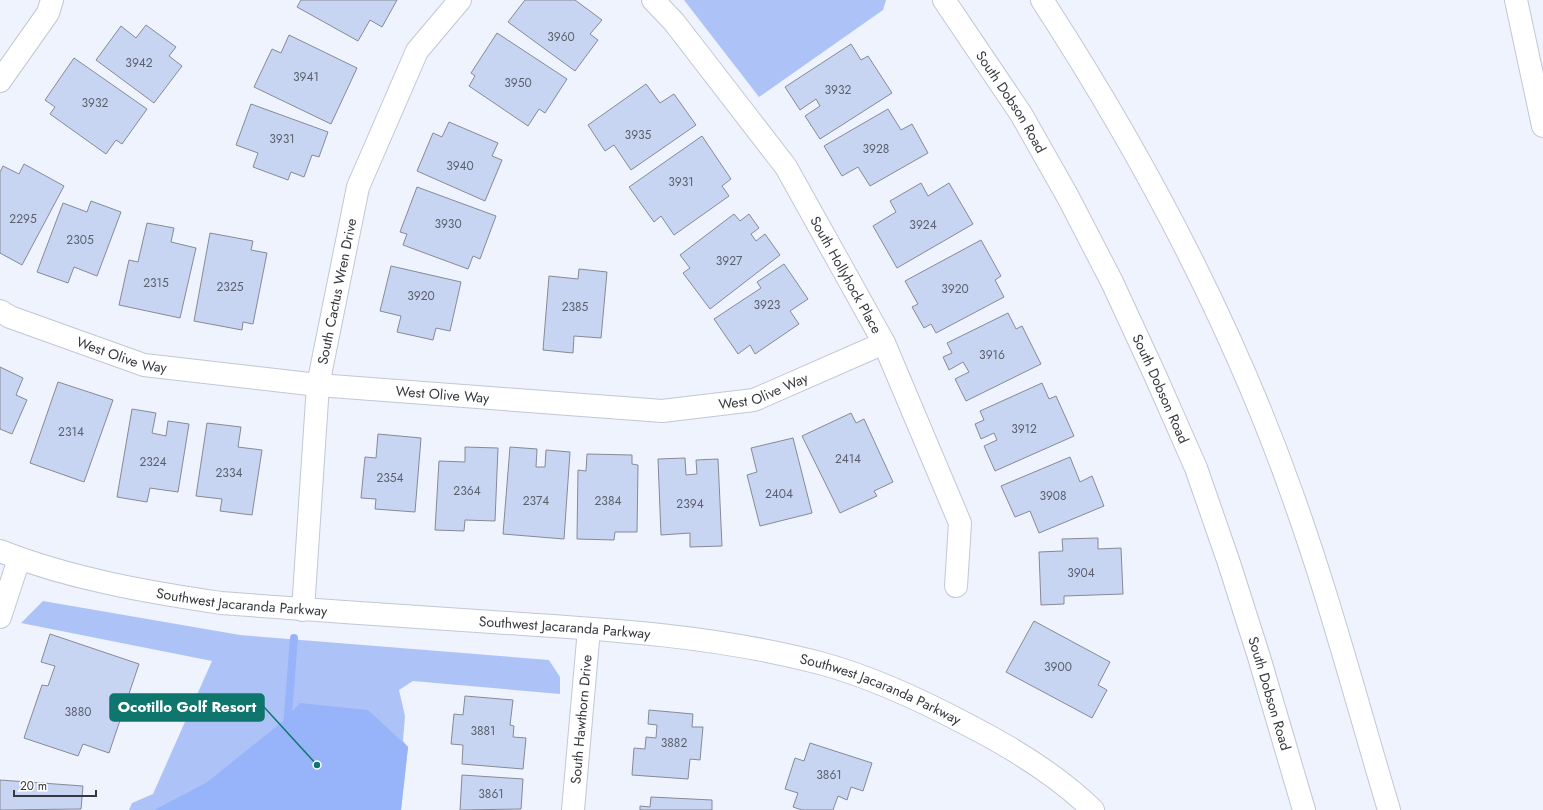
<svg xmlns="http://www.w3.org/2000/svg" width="1543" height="810" font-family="Jost,sans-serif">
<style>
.green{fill:#adc3f8}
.water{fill:#97b4fa}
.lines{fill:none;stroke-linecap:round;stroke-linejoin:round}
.stream{stroke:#97b4fa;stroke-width:8}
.building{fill:#c8d5f2;stroke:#858a97}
.minor-casing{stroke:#c1c7d4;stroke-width:24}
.tertiary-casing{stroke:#c1c7d4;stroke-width:24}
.secondary-casing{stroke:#c1c7d4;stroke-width:24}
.minor{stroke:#fff;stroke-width:22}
.tertiary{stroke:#fff;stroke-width:22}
.secondary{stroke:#fff;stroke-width:22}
.labels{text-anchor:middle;stroke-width:4;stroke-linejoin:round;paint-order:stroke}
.number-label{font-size:12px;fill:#5a606b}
.street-label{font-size:14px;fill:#36393e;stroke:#fff}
.leader{fill:none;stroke:#0f766e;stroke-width:1.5}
.callout-dot{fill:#0f766e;stroke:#fff;stroke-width:1.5}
.callout{fill:#0f766e;stroke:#0f766e;stroke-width:1.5}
.callout-label{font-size:15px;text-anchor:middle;font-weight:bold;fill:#fff}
</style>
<rect width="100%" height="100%" fill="#eef3fe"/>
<g class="green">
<path d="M684 0H886L883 10 759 97Z"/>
<path d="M43 601 240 635 549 660 560 677V694L413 681 399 690 405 716 403 741 408 747 401 810H129L132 803 153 794 212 661 21 623Z"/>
</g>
<path class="water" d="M300 703 368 710 408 747 401 810H154L206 783 282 722Z"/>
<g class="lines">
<path class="stream" d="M287 727 294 638"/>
</g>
<g class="building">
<path d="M301 0H397L382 27 370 20 358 41 297 7Z"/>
<path d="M525 0H575L602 20 590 34 598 40 575 71 508 22Z"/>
<path d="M146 25 176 47 169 56 182 66 154 103 96 60 121 26 136 38Z"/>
<path d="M497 33 567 79 545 113 539 109 528 126 469 86 475 76 471 73Z"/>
<path d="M289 35 357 68 331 124 254 87 272 49 281 53Z"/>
<path d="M851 44 861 60 868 56 892 93 820 139 805 116 820 106 816 99 800 110 785 87Z"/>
<path d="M74 58 147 109 122 144 116 140 106 154 50 114 55 107 45 100Z"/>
<path d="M646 84 660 103 674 94 696 125 631 170 614 145 605 151 588 125Z"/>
<path d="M251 104 328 132 319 157 312 155 304 177 291 172 288 180 253 167 258 153 236 145Z"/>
<path d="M888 109 901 130 912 124 928 153 870 186 858 167 842 176 824 146Z"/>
<path d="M449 122 498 143 492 156 502 160 485 201 417 171 433 133 442 137Z"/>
<path d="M702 136 731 179 722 186 729 196 674 235 661 216 654 222 629 187Z"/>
<path d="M24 164 64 186 22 265 0 253V172L3 166 19 174Z"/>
<path d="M921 183 928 196 949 183 973 224 897 268 873 226 896 212 890 201Z"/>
<path d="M417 187 496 216 480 259 473 256 468 269 403 245 407 234 400 232Z"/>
<path d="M91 201 121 212 97 276 74 267 68 283 37 272 63 203 87 212Z"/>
<path d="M734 214 740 221 749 214 759 228 751 234 756 241 765 234 780 255 710 309 683 273 690 268 680 255Z"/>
<path d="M147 223 174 228 171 242 196 248 180 318 119 305 129 260 138 262Z"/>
<path d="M210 233 253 241 251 250 267 253 253 324 243 322 242 330 194 321Z"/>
<path d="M981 240 1001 276 995 280 1004 297 936 333 931 324 924 328 912 307 918 304 905 281Z"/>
<path d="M784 264 808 299 790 311 799 324 755 354 750 345 738 354 714 319 761 288 757 282Z"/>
<path d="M391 266 461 282 450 331 436 328 433 340 397 332 401 316 380 311Z"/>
<path d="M579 269 607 272 601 338 574 336 573 353 543 350 549 276 578 279Z"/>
<path d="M1008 313 1016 329 1022 326 1041 364 966 401 955 379 969 372 963 362 949 370 943 357 952 353 947 343Z"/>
<path d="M0 367 23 378 16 395 27 400 12 434 0 429Z"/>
<path d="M58 382 113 400 84 482 30 463Z"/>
<path d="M1042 383 1049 399 1056 396 1074 436 995 471 984 446 997 440 994 433 981 439 975 424 984 420 980 411Z"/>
<path d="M132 409 156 413 152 433 166 436 168 421 189 424 178 492 150 488 147 502 117 497Z"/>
<path d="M851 413 856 423 864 419 893 482 874 491 877 496 840 513 802 436Z"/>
<path d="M207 423 241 427 238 447 262 450 252 515 220 511 222 499 196 496Z"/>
<path d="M378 434 421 438 415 512 375 509 376 499 361 498 365 457 376 458Z"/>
<path d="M793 438 812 513 760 526 747 475 757 472 751 448Z"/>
<path d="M465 447 498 448 495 521 465 520 464 531 435 530 439 461 465 462Z"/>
<path d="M510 447 537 449 536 467H545L546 450 570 452 564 539 503 534Z"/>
<path d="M587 454 632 455V464L638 465 637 532H615L614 540 577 539 578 470 586 471Z"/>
<path d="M1070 457 1080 482 1092 476 1104 506 1039 533 1030 511 1015 517 1001 486Z"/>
<path d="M685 458 686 475 697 474 696 460 718 459 722 546 690 547V533L661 535 658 459Z"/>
<path d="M1098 538V549L1121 548 1123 594 1064 596V604L1041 605 1039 552 1063 551 1062 539Z"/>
<path d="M1034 621 1110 662 1098 685 1107 690 1092 718 1006 672Z"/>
<path d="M50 634 139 664 109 753 83 744 78 756 24 738 42 685 48 686 55 666 41 662Z"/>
<path d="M465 696 513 700 510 725 514 726 513 737 526 738 523 769 462 764 463 745 451 744 454 714 463 715Z"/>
<path d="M649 710 693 714 692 727H703L700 760 690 759 688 779 632 775 634 748 645 749 646 737 656 738 657 725 648 724Z"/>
<path d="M810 743 872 763 863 791 851 787 847 800 838 796 833 810H802L793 807 798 793 785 789 795 758 804 761Z"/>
<path d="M462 775 523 779 521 809 460 810Z"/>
<path d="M0 780 83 786 81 809 0 810Z"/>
<path d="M651 797 712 800V810H640V806L650 807Z"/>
</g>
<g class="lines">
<defs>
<g id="minor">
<path id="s1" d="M653 0 674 22 786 167 884 343 960 523 956 586"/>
<path d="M1516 0 1543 126"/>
<path d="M0 81 48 13 52 0"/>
<path id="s2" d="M0 311 10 317 144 365 318 385 662 411 754 400 884 343"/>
<path id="s3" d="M303 610 318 385 358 187 417 51 460 0"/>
<path d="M0 617 19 559"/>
<path id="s4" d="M573 810 589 629"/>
</g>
<g id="tertiary">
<path id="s5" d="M0 551C71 579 147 592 221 603 311 610 402 616 492 622 602 629 713 635 820 663 872 677 921 700 968 725 1013 748 1057 775 1093 810"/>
</g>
<g id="secondary">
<path id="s6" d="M944 0 1021 114 1068 197 1112 282 1155 375 1196 468 1229 563 1259 657 1304 810"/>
<path d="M1042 0C1142 154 1229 317 1291 491 1329 596 1357 703 1389 810"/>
</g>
</defs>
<use href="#minor" class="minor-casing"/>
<use href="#tertiary" class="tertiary-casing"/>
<use href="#secondary" class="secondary-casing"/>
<use href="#minor" class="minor"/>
<use href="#tertiary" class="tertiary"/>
<use href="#secondary" class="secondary"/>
</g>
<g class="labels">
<g class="number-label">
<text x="561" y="41">3960</text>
<text x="139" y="67">3942</text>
<text x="306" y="81">3941</text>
<text x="518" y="87">3950</text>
<text x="838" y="94">3932</text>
<text x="95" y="107">3932</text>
<text x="638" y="139">3935</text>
<text x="282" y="143">3931</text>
<text x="876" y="153">3928</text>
<text x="460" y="170">3940</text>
<text x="681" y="186">3931</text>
<text x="23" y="223">2295</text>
<text x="448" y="228">3930</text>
<text x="923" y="229">3924</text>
<text x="80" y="244">2305</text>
<text x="729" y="265">3927</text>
<text x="156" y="287">2315</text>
<text x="230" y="291">2325</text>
<text x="955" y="293">3920</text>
<text x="421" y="300">3920</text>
<text x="767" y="309">3923</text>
<text x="575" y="311">2385</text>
<text x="992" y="359">3916</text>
<text x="1024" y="433">3912</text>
<text x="71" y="436">2314</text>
<text x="848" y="463">2414</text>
<text x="153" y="466">2324</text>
<text x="229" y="477">2334</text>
<text x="390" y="482">2354</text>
<text x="467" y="495">2364</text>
<text x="779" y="498">2404</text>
<text x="1053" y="500">3908</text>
<text x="536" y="505">2374</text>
<text x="608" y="505">2384</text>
<text x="690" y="508">2394</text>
<text x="1081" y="577">3904</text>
<text x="1058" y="671">3900</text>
<text x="78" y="716">3880</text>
<text x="483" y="735">3881</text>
<text x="674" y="747">3882</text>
<text x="829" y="779">3861</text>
<text x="491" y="798">3861</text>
</g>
<g class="street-label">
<text dy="5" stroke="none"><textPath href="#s6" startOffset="122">South Dobson Road</textPath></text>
<text dy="5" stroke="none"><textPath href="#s1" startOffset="337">South Hollyhock Place</textPath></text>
<text dy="5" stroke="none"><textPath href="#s3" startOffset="321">South Cactus Wren Drive</textPath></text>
<text dy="5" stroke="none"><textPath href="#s2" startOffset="130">West Olive Way</textPath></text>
<text dy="5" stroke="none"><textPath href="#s2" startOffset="778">West Olive Way</textPath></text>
<text dy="5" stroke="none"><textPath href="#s6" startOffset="446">South Dobson Road</textPath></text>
<text dy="5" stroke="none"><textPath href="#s2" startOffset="454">West Olive Way</textPath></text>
<text dy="5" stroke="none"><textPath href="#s5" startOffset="248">Southwest Jacaranda Parkway</textPath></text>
<text dy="5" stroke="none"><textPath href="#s5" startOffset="572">Southwest Jacaranda Parkway</textPath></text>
<text dy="5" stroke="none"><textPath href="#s5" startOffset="896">Southwest Jacaranda Parkway</textPath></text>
<text dy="5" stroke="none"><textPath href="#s6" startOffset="770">South Dobson Road</textPath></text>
<text dy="5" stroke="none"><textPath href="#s4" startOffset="91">South Hawthorn Drive</textPath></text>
</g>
</g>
<path class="leader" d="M317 765L264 707"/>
<circle class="callout-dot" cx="317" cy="765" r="4"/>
<rect class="callout" x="110" y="694" width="154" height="27" rx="4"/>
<g class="callout-label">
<text x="187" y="712">Ocotillo Golf Resort</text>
</g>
<path d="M14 790v6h82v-6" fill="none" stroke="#36393e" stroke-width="2"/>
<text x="20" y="790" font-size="12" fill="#36393e" stroke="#ffffff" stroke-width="3" paint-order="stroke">20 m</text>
</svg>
